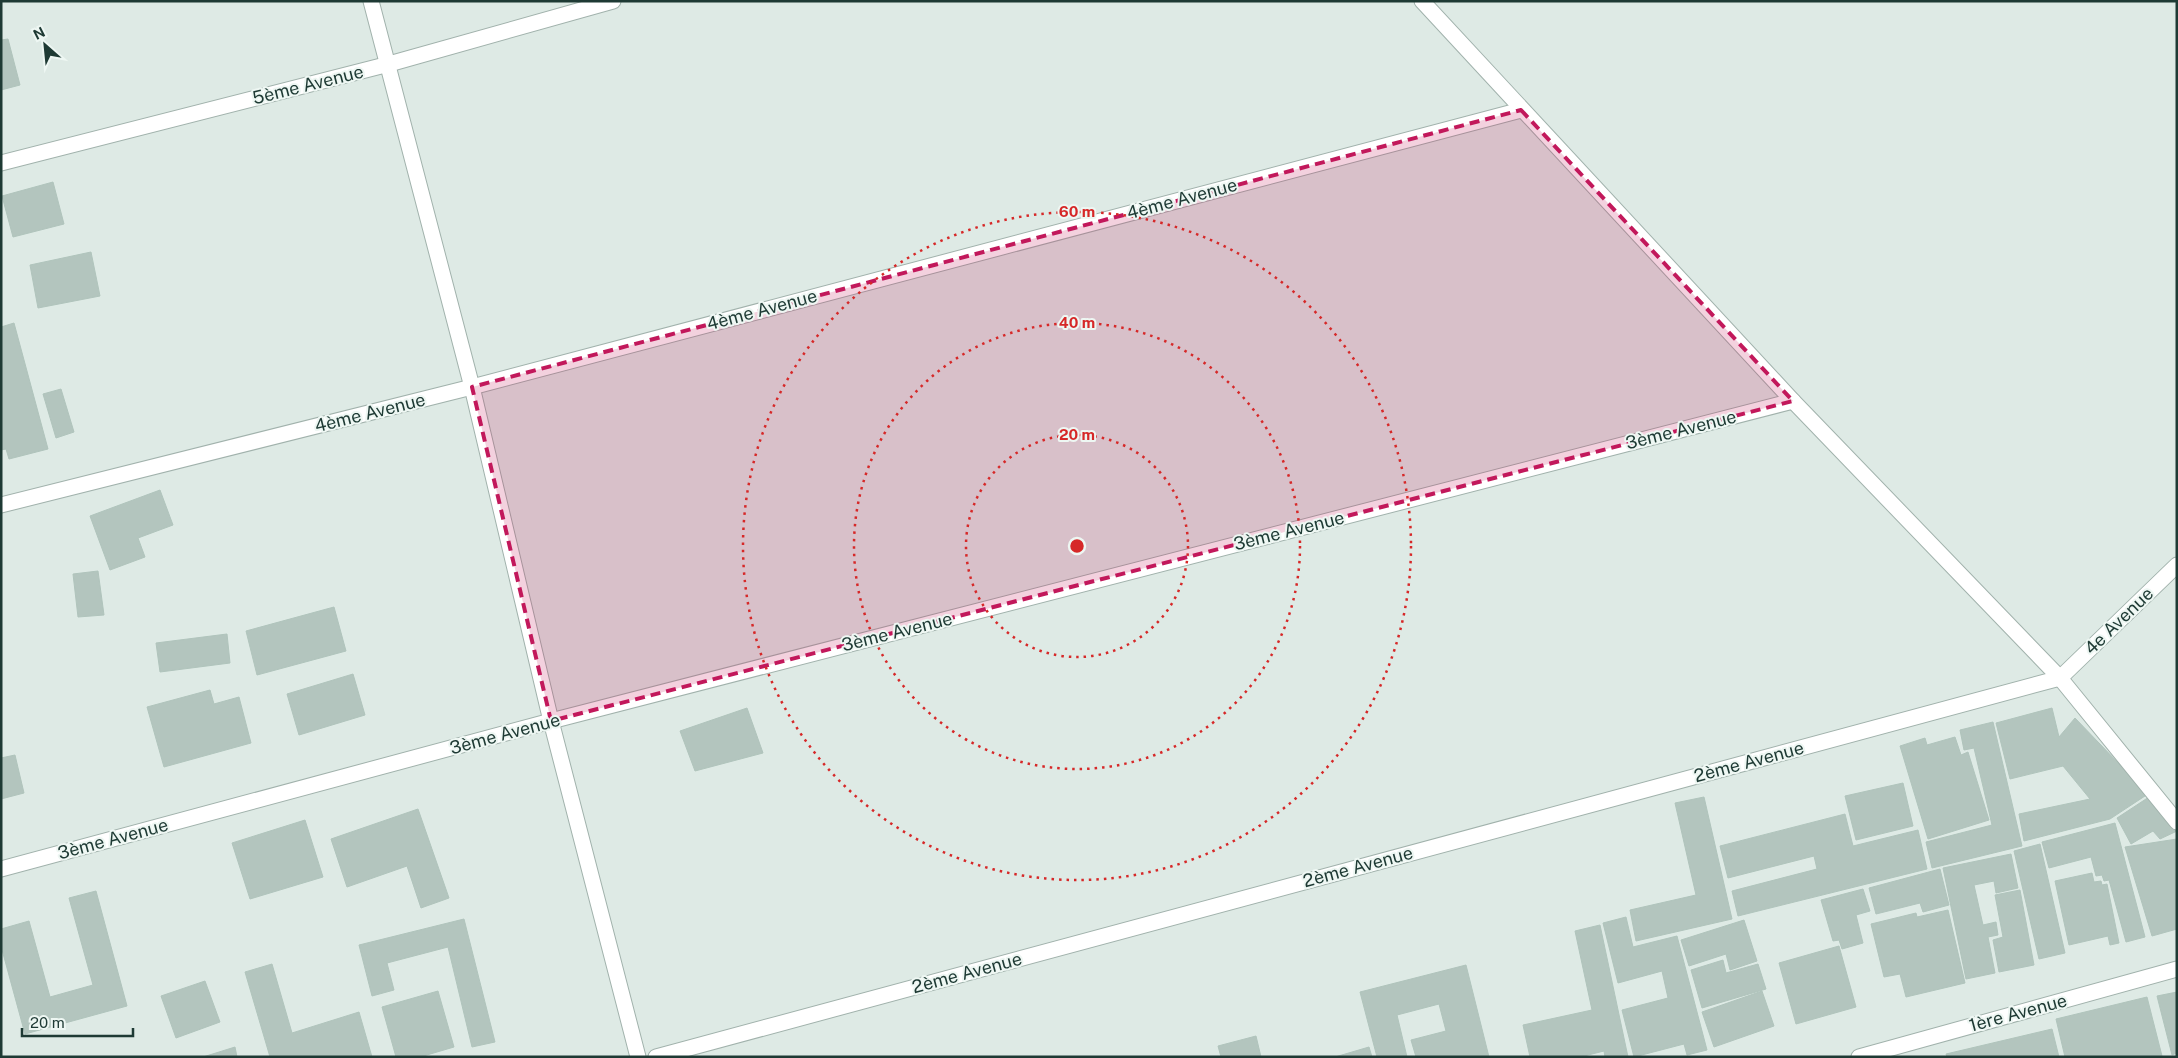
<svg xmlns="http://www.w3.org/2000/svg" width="2178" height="1058" font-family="'Public Sans',sans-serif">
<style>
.building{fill:#b3c5be;stroke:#b0c4bc}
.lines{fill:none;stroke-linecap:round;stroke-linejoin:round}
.street-casing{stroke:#a1b2ac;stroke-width:17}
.street{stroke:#fff;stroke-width:15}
.marked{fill:#c2185b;fill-opacity:0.2;stroke:#c2185b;stroke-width:4;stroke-dasharray:10 6;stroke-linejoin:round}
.ring{fill:none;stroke:#d62828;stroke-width:2.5;stroke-dasharray:2.5 5}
.labels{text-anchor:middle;stroke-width:4;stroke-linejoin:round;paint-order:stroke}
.street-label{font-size:18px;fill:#1e3a34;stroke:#eef7f3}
.centre{fill:#d62828;stroke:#eef7f3;stroke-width:2.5}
.ring-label{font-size:15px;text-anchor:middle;font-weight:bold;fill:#d62828;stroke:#eef7f3;stroke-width:4;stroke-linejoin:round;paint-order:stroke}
</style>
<rect width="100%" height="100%" fill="#deeae5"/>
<g class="building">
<path d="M8 39 20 85 1 90V40Z"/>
<path d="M53 182 64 224 13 237 2 196Z"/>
<path d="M91 252 100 296 38 308 30 265Z"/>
<path d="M14 323 48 449 9 459 6 449 1 450V327Z"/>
<path d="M61 389 74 432 56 438 43 394Z"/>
<path d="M160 490 173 525 138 538 145 557 110 570 90 516Z"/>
<path d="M98 571 104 615 78 617 73 574Z"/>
<path d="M334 607 346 651 257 675 246 631Z"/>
<path d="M227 634 230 663 160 672 156 643Z"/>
<path d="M353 674 365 715 299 735 287 694Z"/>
<path d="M210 690 214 704 239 697 251 743 164 767 147 707Z"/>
<path d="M747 708 763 753 695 771 680 731Z"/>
<path d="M2052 708 2059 737 2075 718 2148 794 2110 819 2024 841 2019 814 2090 799 2063 766 2010 779 1996 723Z"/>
<path d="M1993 722 2022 846 1932 868 1926 842 1992 825 1974 748 1964 750 1960 730Z"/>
<path d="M1955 737 1961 755 1968 752 1989 820 1928 839 1900 746 1925 738 1927 745Z"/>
<path d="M15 755 24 793 1 799V758Z"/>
<path d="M1903 783 1913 826 1856 840 1845 796Z"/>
<path d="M1704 797 1732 919 1636 941 1630 910 1696 895 1675 803Z"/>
<path d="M2149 797 2177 831 2160 839 2153 831 2131 844 2117 818Z"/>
<path d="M418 809 449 898 421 908 407 866 347 887 331 839Z"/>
<path d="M1845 814 1853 846 1918 830 1927 869 1738 916 1732 891 1817 869 1814 856 1728 878 1720 846Z"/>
<path d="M305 820 323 877 250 899 232 843Z"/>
<path d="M2115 823 2145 937 2126 942 2109 880 2104 881 2102 875 2096 876 2091 857 2049 868 2042 842Z"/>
<path d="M2177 839V929L2152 936 2125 847Z"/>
<path d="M2040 844 2065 953 2039 959 2014 851Z"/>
<path d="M2011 854 2018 888 1996 893 1994 881 1974 885 1983 925 1996 922 1998 935 1988 937 1995 973 1966 979 1943 868Z"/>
<path d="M1940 869 1949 905 1923 912 1920 903 1876 914 1869 888Z"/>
<path d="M2092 873 2094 882 2101 881 2102 885 2107 884 2119 943 2110 945 2108 936 2069 945 2055 881Z"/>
<path d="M1863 889 1870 911 1856 915 1863 943 1842 949 1839 940 1833 941 1821 900Z"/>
<path d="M2020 890 2034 965 1999 972 1993 940 2003 937 1995 895Z"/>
<path d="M96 891 127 1006 25 1034 1 946V929L29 921 50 997 93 985 69 898Z"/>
<path d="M1948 910 1965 983 1906 997 1900 974 1884 977 1871 924 1916 913 1917 917Z"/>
<path d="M1626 917 1633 947 1677 936 1707 1050 1687 1055 1684 1044 1634 1057 1622 1010 1668 998 1662 971 1618 983 1603 923Z"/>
<path d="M464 919 495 1042 472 1047 448 947 387 963 394 990 372 996 359 945Z"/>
<path d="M1744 920 1757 961 1730 970 1726 954 1689 966 1681 940Z"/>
<path d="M1600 925 1628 1057H1605L1604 1051 1580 1057H1530L1523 1025 1592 1010 1575 931Z"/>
<path d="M1839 946 1856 1007 1796 1024 1779 963Z"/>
<path d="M1723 960 1726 973 1758 964 1766 989 1702 1008 1691 970Z"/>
<path d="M272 964 292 1033 359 1012 372 1057H270L245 972Z"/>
<path d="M1466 965 1489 1057H1416L1411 1040 1446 1031 1439 1004 1397 1015 1407 1057H1377L1360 992Z"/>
<path d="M205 981 220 1022 176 1038 161 996Z"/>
<path d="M438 991 454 1047 420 1057H396L382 1007Z"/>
<path d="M1762 991 1774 1026 1714 1047 1702 1012Z"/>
<path d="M2177 992V1053L2172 1055 2157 996Z"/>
<path d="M2147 997 2162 1056 2065 1057 2056 1019Z"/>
<path d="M2052 1029 2059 1057H1947L1946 1054Z"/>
<path d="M1256 1036 1261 1057H1221L1218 1046Z"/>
<path d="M235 1047 237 1057H203Z"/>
<path d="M1369 1047 1372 1057H1335Z"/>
</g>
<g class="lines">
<defs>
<g id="street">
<path d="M371 1 472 387 551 721 638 1057"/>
<path d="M1422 1 1793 401 2060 678 2177 822"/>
<path d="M1 163 389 64 613 1"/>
<path d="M1 505 472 387 1521 110"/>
<path d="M1 869 551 721 1793 401"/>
<path d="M656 1057 2060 678 2177 565"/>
<path d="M1859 1057 2177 969"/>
</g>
</defs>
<use href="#street" class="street-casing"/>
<use href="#street" class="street"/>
</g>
<path class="marked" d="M1521 110 1793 401 551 721 472 387Z"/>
<g class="ring">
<circle cx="1077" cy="546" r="111"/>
<circle cx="1077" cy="546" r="223"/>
<circle cx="1077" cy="546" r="334"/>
</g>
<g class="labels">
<g class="street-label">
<text transform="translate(308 85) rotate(-14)" y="6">5ème Avenue</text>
<text transform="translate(1182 199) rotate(-15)" y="6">4ème Avenue</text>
<text transform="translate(762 310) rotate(-15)" y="6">4ème Avenue</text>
<text transform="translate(370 413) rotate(-14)" y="6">4ème Avenue</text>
<text transform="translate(1681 430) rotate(-14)" y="6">3ème Avenue</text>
<text transform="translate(1289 531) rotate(-14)" y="6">3ème Avenue</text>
<text transform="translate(2119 621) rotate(-44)" y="6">4e Avenue</text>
<text transform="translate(897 632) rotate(-14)" y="6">3ème Avenue</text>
<text transform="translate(505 734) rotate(-15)" y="6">3ème Avenue</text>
<text transform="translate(1749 762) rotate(-15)" y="6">2ème Avenue</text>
<text transform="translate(113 839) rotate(-15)" y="6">3ème Avenue</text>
<text transform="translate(1358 867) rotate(-15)" y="6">2ème Avenue</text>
<text transform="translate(967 973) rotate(-15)" y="6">2ème Avenue</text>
<text transform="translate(2018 1013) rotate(-15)" y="6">1ère Avenue</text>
</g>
</g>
<circle cx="1077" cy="546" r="8" class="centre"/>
<g class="ring-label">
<text x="1077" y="217">60 m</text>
<text x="1077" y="328">40 m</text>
<text x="1077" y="440">20 m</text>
</g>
<rect width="2178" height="1058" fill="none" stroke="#1e3a34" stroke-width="5"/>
<g transform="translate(45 45) rotate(333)" stroke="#eef7f3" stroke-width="4" paint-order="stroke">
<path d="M0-4L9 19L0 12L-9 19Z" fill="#1e3a34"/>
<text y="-8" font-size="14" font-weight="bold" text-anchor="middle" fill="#1e3a34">N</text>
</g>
<path d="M22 1028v8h111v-8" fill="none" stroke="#1e3a34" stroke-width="2.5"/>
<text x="30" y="1028" font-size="15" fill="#1e3a34" stroke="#eef7f3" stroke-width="4" paint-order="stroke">20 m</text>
</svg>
